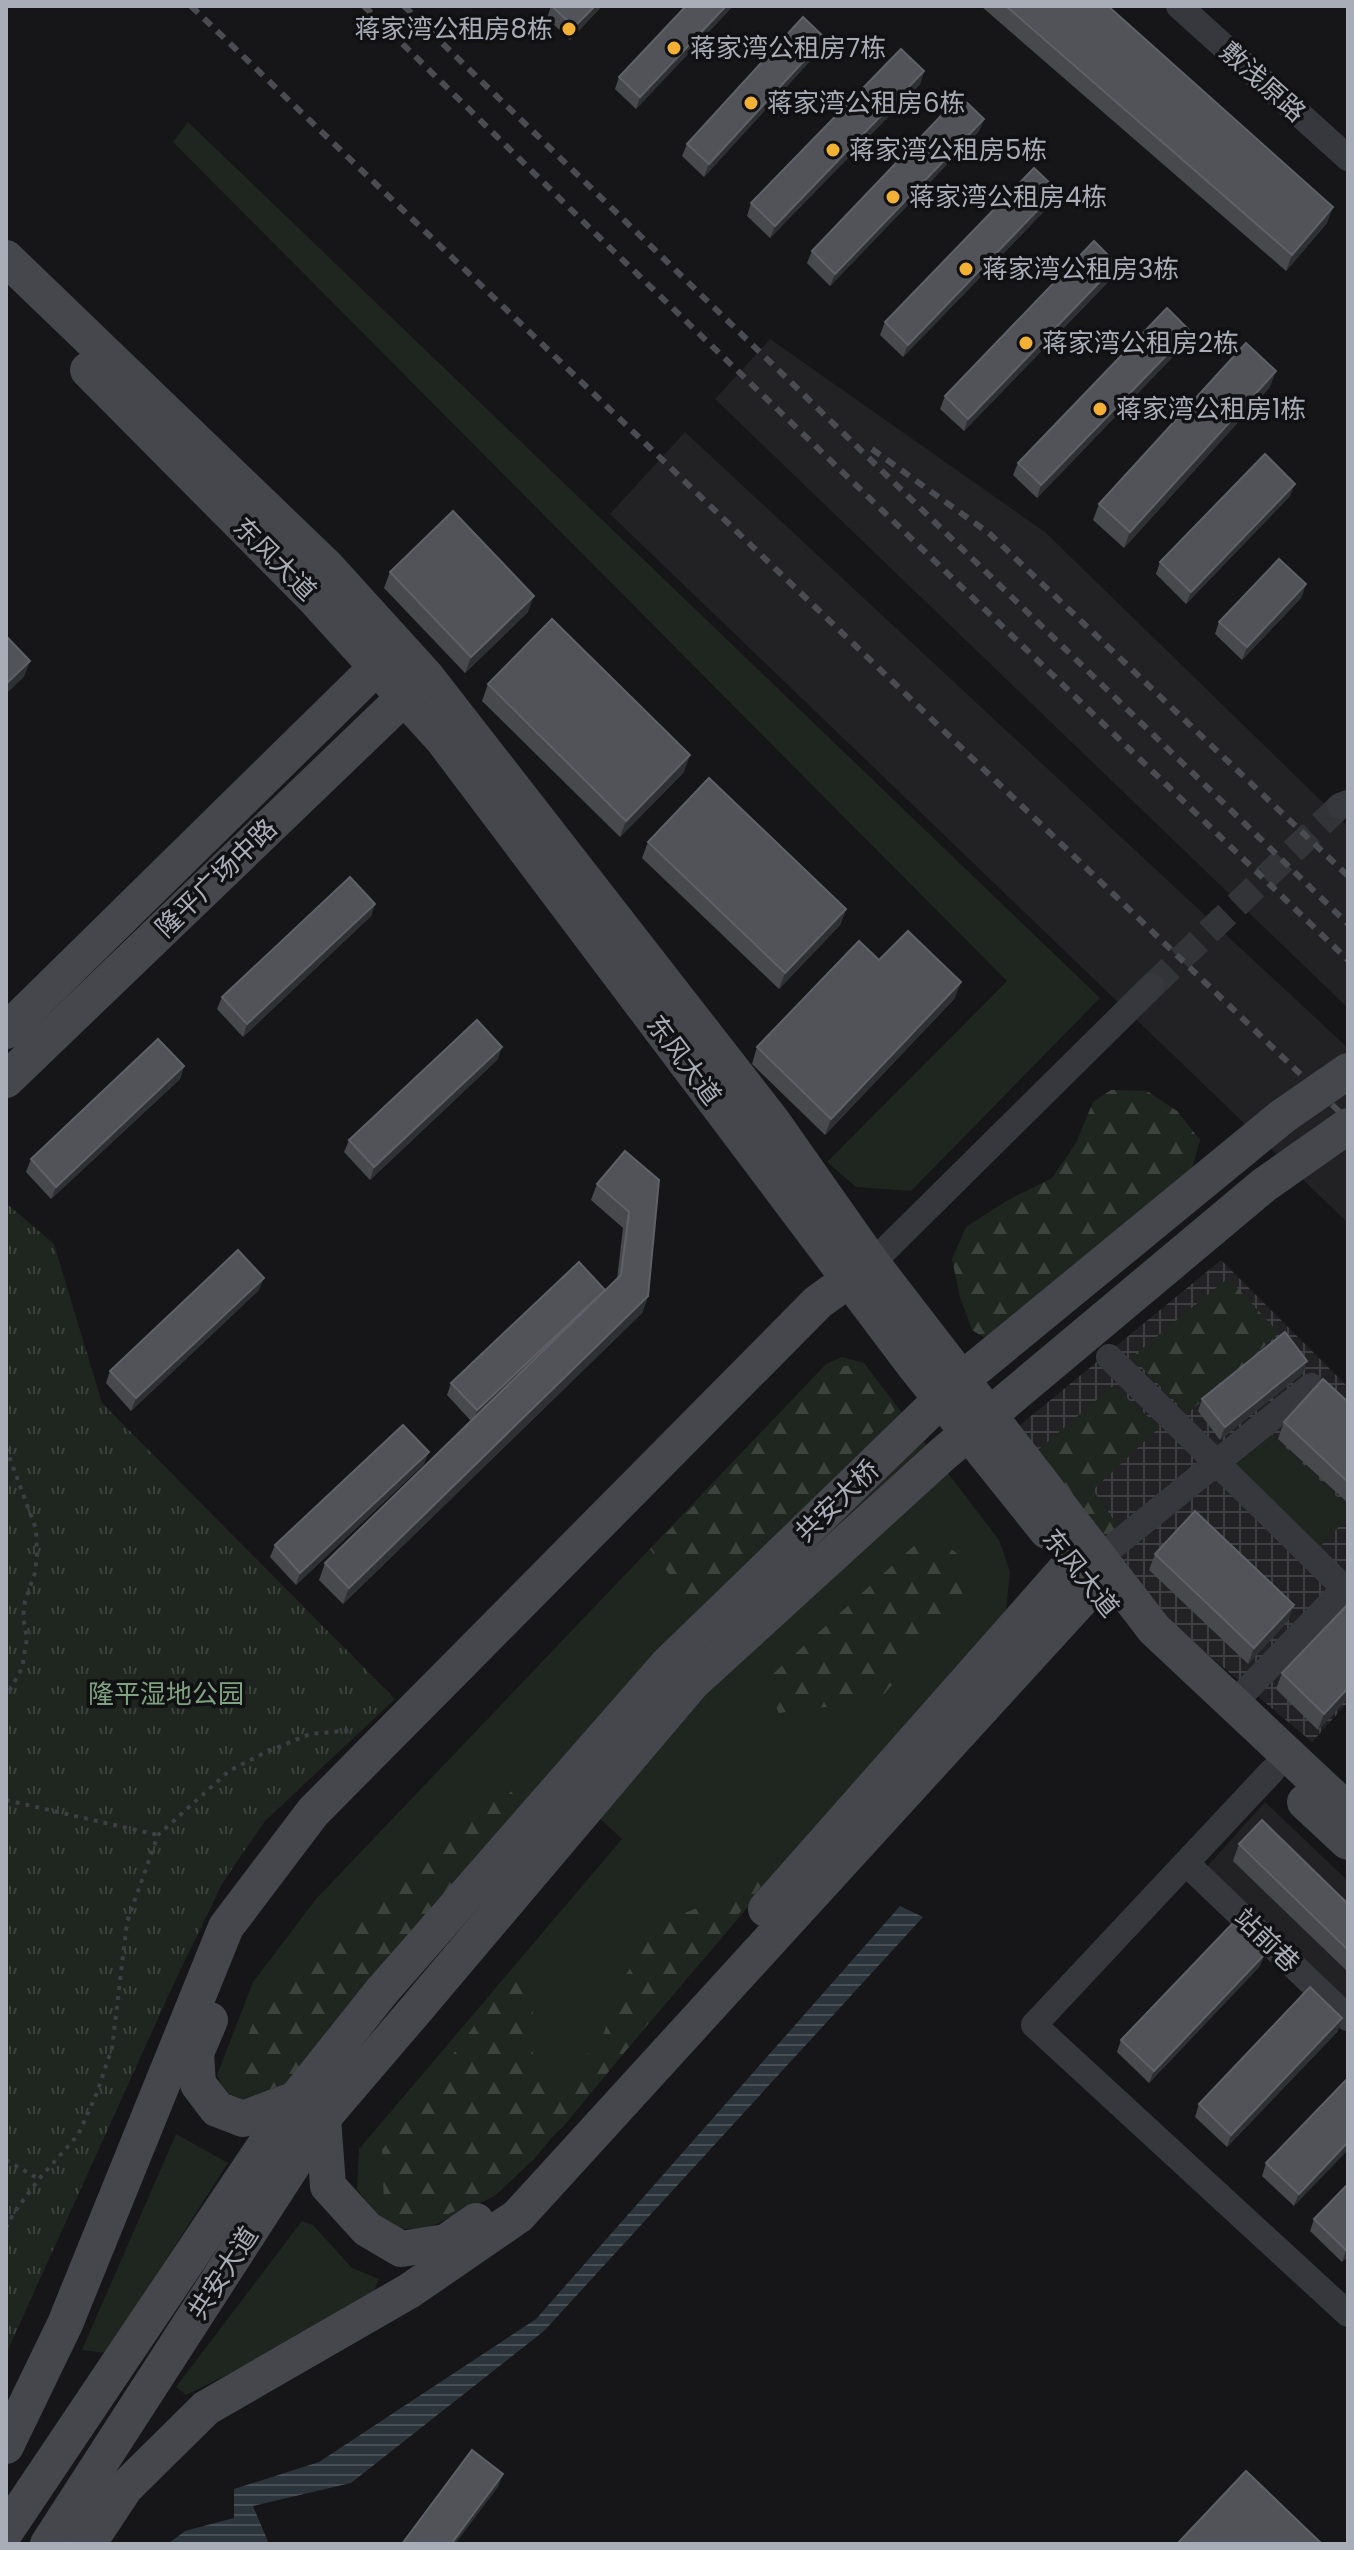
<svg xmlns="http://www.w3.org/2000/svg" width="1354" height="2550" font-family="Poppins,'Noto Sans SC',sans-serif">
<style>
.built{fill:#222225}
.industrial{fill:url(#industrial-grid)}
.green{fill:#1e261f}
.forest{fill:url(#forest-firs)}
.park{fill:url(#park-tufts)}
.water{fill:url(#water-rules)}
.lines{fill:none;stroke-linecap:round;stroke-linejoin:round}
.street-tunnel{stroke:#333438;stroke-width:26;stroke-dasharray:26 13;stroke-linecap:butt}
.path{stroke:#3d3f44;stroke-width:4;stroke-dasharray:4 6;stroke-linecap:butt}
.street{stroke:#37383d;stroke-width:26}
.secondary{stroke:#45474d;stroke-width:36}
.rail{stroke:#4a4c52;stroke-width:6;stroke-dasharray:10 8;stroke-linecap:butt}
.secondary-bridge{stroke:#45474d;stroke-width:36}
.wall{fill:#47494d}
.shaded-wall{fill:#2f3033}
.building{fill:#525359;stroke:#5f6168;stroke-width:2}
.poi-dot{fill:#f2b134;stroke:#111113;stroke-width:3}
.labels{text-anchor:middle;stroke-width:7;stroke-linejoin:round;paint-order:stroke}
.poi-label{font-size:26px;fill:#a8adb8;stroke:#111113;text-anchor:start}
.street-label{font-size:26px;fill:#a8adb8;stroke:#111113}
.park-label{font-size:26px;fill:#7fa381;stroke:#111113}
</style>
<defs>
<pattern id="industrial-grid" width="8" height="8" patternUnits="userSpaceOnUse" patternTransform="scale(2)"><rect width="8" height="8" fill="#222225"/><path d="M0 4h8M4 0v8" fill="none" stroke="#3f3f43"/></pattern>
<pattern id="forest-firs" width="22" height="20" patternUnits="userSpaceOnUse" patternTransform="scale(2)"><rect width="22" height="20" fill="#1e261f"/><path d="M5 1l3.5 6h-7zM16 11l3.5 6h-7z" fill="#3c433d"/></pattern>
<pattern id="park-tufts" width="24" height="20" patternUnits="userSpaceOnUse" patternTransform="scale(2)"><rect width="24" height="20" fill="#1e261f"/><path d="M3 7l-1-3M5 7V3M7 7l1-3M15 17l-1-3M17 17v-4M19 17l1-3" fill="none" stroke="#3c433d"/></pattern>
<pattern id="water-rules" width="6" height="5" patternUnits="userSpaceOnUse" patternTransform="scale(2)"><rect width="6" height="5" fill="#2c353c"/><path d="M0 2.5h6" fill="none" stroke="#485056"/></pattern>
</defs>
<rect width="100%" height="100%" fill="#161618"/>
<g class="built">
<path d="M770 339 1045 532 1348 827V1008L715 399Z"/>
<path d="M685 432 1348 1048V1223L610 514Z"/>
<path d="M1265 1802 1348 1881V2006L1204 1870Z"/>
</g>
<path class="industrial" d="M1221 1260 1348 1387V1702L1312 1742 1155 1610 1014 1430Z"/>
<g class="green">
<path d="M188 122 1100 998 911 1191 856 1187 827 1162 1007 981 173 142Z"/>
<path d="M842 1357 864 1363 999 1540 1010 1572 1006 1610 821 1821 534 2159 495 2196 428 2228 401 2229 378 2216 357 2189 359 2149 622 1839 552 1775 299 2080 242 2102 226 2095 217 2075 253 1982 316 1899 826 1364Z"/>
<path d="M1267 1430 1348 1507V1517L1318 1549 1232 1468Z"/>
<path d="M176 2134 228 2163 106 2353 82 2350Z"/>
<path d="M302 2221 313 2225 352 2268 379 2279 374 2291 275 2351 186 2395 176 2387Z"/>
</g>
<g class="forest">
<path d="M1111 1090 1147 1091 1177 1111 1200 1140 1191 1172 986 1339 972 1330 960 1297 952 1259 966 1227 1008 1200 1052 1178 1076 1143 1093 1102Z"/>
<path d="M1228 1278 1279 1333 1187 1414 1132 1357Z"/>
<path d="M864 1363 896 1409 696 1609 650 1549 833 1368Z"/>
<path d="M1113 1386 1160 1427 1093 1490 1121 1530 1104 1544 1032 1455Z"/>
<path d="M939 1540 963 1558 962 1604 879 1700 779 1713 763 1683 916 1544Z"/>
<path d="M506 1787 522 1802 288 2082 264 2092 241 2083 239 2059 256 2015Z"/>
<path d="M769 1877 563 2127 476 2201 440 2218 406 2222 384 2204 382 2150 523 1960 536 1985 531 2029 534 2069 567 2079 603 2035 624 1978 657 1925Z"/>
</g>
<path class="park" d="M6 1203 54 1244 102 1403 395 1699 265 1821 223 1882 175 1981 6 2354Z"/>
<path class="water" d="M900 1906 923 1917 544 2331 351 2483 253 2506 269 2544H168L185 2531 234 2518V2489L319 2462 536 2319Z"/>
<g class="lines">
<path class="street-tunnel" d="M1152 986 1340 806"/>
<g class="path">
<path d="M6 1448 36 1529 37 1554 35 1573 25 1601 23 1617 27 1638 22 1668 6 1697"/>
<path d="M6 1800 158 1835"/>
<path d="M6 2160 39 2179"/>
<path d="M6 2228 13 2214 39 2179 78 2135 96 2095 112 2048 127 1922 158 1835 229 1771 264 1753 310 1734 353 1730"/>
</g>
<g class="street">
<path d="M1179 6 1348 158"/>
<path d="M1340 806 1348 803"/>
<path d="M872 1263 1152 986"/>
<path d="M1109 1357 1344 1588"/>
<path d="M1099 1558 1311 1386"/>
<path d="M1233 1704 1348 1585"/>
<path d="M1272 1771 1034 2025 1348 2314"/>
<path d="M1186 1863 1348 2018"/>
</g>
<g class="secondary">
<path d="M6 258 328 568 426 676 773 1122 872 1263 1154 1629 1348 1811"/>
<path d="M88 370 311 595 443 740 913 1364 1047 1531"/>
<path d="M6 1031 393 651"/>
<path d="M6 1080 420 682"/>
<path d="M1305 1802 1348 1842"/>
<path d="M766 1909 1088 1544"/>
<path d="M210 2020 196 2053 198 2084 217 2109 243 2119 296 2099"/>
<path d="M323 2118 328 2186 367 2229 401 2249 446 2242 476 2221"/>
<path d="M6 2446 65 2324 226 1927 313 1812 818 1302 868 1266"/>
<path d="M6 2531 296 2099 382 1991"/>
<path d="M48 2544 323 2118 412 2014"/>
<path d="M88 2544 125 2488 206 2408 409 2291 518 2216 1108 1570"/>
</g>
<g class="rail">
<path d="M191 6 1348 1120"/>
<path d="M364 6 601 239 1348 960"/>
<path d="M404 6 1348 924"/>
<path d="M872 449 990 534 1348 876"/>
</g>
<g class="secondary-bridge">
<path d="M382 1991 667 1665 960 1381 1283 1116 1348 1071"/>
<path d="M412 2014 692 1683 943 1454 1264 1185 1348 1126"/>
</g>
</g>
<g class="wall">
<path d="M551 6H602L570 40 547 18Z"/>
<path d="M686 6H733L636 109 615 89 619 77Z"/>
<path d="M981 6H1108L1327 223 1286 271Z"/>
<path d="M825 38 820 50 704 177 682 156 687 144Z"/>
<path d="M924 71 920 84 770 238 747 216 751 203Z"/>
<path d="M984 119 979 131 830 286 807 263 812 251Z"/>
<path d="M1057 190 1052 203 903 357 880 335 885 322Z"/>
<path d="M1113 277 964 431 940 409 945 396Z"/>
<path d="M1186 343 1037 498 1013 475 1018 463Z"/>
<path d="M1270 387 1124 548 1093 520 1099 504Z"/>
<path d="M1290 496 1186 604 1156 574 1160 562Z"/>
<path d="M390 572 528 612 465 673 384 588Z"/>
<path d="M1302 597 1242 660 1215 634 1219 622Z"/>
<path d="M488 684 684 772 620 837 482 701Z"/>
<path d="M648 842 846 909 840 925 779 989 642 858Z"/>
<path d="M375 904 371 916 243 1037 217 1009 222 997Z"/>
<path d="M879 960 955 998 825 1135 752 1064 757 1047Z"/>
<path d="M498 1059 370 1180 344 1152 349 1140Z"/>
<path d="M184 1066 180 1079 51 1199 26 1172 31 1159Z"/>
<path d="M625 1151 648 1296 642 1313 343 1604 319 1580 325 1563 471 1421 447 1395 451 1383 604 1291 617 1279 623 1228 591 1200 597 1184Z"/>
<path d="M259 1290 131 1411 106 1383 110 1371Z"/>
<path d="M1303 1373 1220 1440 1198 1411 1202 1399Z"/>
<path d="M1348 1402V1503L1278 1439 1284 1422Z"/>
<path d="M424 1464 296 1585 270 1557 275 1545Z"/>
<path d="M1155 1554 1288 1621 1248 1664 1149 1570Z"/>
<path d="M1282 1673 1348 1698 1318 1730 1276 1689Z"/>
<path d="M1239 1844 1348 1904V1972L1233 1861Z"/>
<path d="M1260 1966 1149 2083 1117 2052 1121 2040Z"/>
<path d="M1338 2031 1227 2147 1195 2117 1199 2104Z"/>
<path d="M1348 2078 1294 2206 1262 2176 1266 2163Z"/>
<path d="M1348 2184V2256L1342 2262 1310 2231 1314 2219Z"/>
</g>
<g class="shaded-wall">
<path d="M595 6H602L570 40 574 27Z"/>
<path d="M726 6H733L636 109 640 97Z"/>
<path d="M825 38 820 50 704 177 709 164Z"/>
<path d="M924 71 920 84 770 238 775 226Z"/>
<path d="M984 119 979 131 830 286 835 274Z"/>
<path d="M1057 190 1052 203 903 357 908 345Z"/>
<path d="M1333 207 1327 223 1286 271 1292 255Z"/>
<path d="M1117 264 1113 277 964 431 968 419Z"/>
<path d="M1190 331 1186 343 1037 498 1041 485Z"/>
<path d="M1276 371 1270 387 1124 548 1130 532Z"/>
<path d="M1295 484 1290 496 1186 604 1191 592Z"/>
<path d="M1306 584 1302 597 1242 660 1247 647Z"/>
<path d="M534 596 528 612 465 673 471 657Z"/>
<path d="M30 661 24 677 6 694V684Z"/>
<path d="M690 755 684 772 620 837 626 821Z"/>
<path d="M375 904 371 916 243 1037 247 1024Z"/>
<path d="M846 909 840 925 779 989 785 973Z"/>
<path d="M961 982 955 998 825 1135 831 1119Z"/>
<path d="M502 1047 498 1059 370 1180 374 1167Z"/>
<path d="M184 1066 180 1079 51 1199 56 1187Z"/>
<path d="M264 1278 259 1290 131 1411 136 1398Z"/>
<path d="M605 1290 473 1423 477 1410Z"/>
<path d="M648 1296 642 1313 343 1604 349 1588Z"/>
<path d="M1307 1361 1303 1373 1220 1440 1225 1427Z"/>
<path d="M429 1452 424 1464 296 1585 300 1573Z"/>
<path d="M1294 1605 1288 1621 1248 1664 1254 1648Z"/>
<path d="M1348 1688V1698L1318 1730 1324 1714Z"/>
<path d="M1265 1954 1260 1966 1149 2083 1154 2071Z"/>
<path d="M1342 2018 1338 2031 1227 2147 1231 2135Z"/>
<path d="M1348 2142V2150L1294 2206 1299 2194Z"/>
<path d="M1348 2248V2256L1342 2262 1346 2250Z"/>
<path d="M503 2474 498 2487 455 2544H451Z"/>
</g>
<g class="building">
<path d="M552 6H595L574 27Z"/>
<path d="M686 6H726L640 97 619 77Z"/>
<path d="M1006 6H1108L1333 207 1292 255Z"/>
<path d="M803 17 825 38 709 164 687 144Z"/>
<path d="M901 49 924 71 775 226 751 203Z"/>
<path d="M960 96 984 119 835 274 812 251Z"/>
<path d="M1034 168 1057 190 908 345 885 322Z"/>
<path d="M1094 241 1117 264 968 419 945 396Z"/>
<path d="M1167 308 1190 331 1041 485 1018 463Z"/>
<path d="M1246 343 1276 371 1130 532 1099 504Z"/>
<path d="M1265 454 1295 484 1191 592 1160 562Z"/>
<path d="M453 511 534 596 471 657 390 572Z"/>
<path d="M1279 559 1306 584 1247 647 1219 622Z"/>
<path d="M552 619 690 755 626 821 488 684Z"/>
<path d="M6 636 30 661 6 684Z"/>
<path d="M709 778 846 909 785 973 648 842Z"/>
<path d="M350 877 375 904 247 1024 222 997Z"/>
<path d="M908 931 961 982 831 1119 757 1047 859 941 879 960Z"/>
<path d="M477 1020 502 1047 374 1167 349 1140Z"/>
<path d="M158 1039 184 1066 56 1187 31 1159Z"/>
<path d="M625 1151 659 1180 648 1296 349 1588 325 1563 621 1275 629 1212 597 1184Z"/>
<path d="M238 1250 264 1278 136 1398 110 1371Z"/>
<path d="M579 1262 605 1290 477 1410 451 1383Z"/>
<path d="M1285 1332 1307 1361 1225 1427 1202 1399Z"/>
<path d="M1323 1379 1348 1402V1482L1284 1422Z"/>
<path d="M403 1425 429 1452 300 1573 275 1545Z"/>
<path d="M1195 1511 1294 1605 1254 1648 1155 1554Z"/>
<path d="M1348 1604V1688L1324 1714 1282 1673Z"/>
<path d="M1262 1820 1348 1904V1950L1239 1844Z"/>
<path d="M1233 1923 1265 1954 1154 2071 1121 2040Z"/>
<path d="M1310 1987 1342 2018 1231 2135 1199 2104Z"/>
<path d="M1348 2078V2142L1299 2194 1266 2163Z"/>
<path d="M1348 2184V2248L1346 2250 1314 2219Z"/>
<path d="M472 2450 503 2474 451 2544H402Z"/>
<path d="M1246 2471 1321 2543V2544H1177Z"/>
</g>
<g class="poi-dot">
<circle cx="569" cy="29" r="8"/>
<circle cx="674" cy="48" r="8"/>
<circle cx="751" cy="103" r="8"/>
<circle cx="833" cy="150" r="8"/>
<circle cx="893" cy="197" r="8"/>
<circle cx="966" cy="269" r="8"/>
<circle cx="1026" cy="343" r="8"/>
<circle cx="1100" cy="409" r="8"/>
</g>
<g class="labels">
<g class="poi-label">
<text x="553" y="38" text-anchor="end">蒋家湾公租房8栋</text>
<text x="690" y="57">蒋家湾公租房7栋</text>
<text x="767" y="112">蒋家湾公租房6栋</text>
<text x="849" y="159">蒋家湾公租房5栋</text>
<text x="909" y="206">蒋家湾公租房4栋</text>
<text x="982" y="278">蒋家湾公租房3栋</text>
<text x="1042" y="352">蒋家湾公租房2栋</text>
<text x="1116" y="418">蒋家湾公租房1栋</text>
</g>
<g class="street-label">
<text transform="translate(1263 82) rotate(42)" y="9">敷浅原路</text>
<text transform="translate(275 559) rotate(45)" y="9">东风大道</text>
<text transform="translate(216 878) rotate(-44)" y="9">隆平广场中路</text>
<text transform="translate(684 1060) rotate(53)" y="9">东风大道</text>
<text transform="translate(837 1501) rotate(-44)" y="9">共安大桥</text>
<text transform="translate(1081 1573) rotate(51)" y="9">东风大道</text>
<text transform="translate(1267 1940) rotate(44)" y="9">站前巷</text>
<text transform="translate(223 2273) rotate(-57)" y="9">共安大道</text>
</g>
<g class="park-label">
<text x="166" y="1703">隆平湿地公园</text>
</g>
</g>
<rect width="1354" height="2550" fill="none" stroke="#a8adb8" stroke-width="16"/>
</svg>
